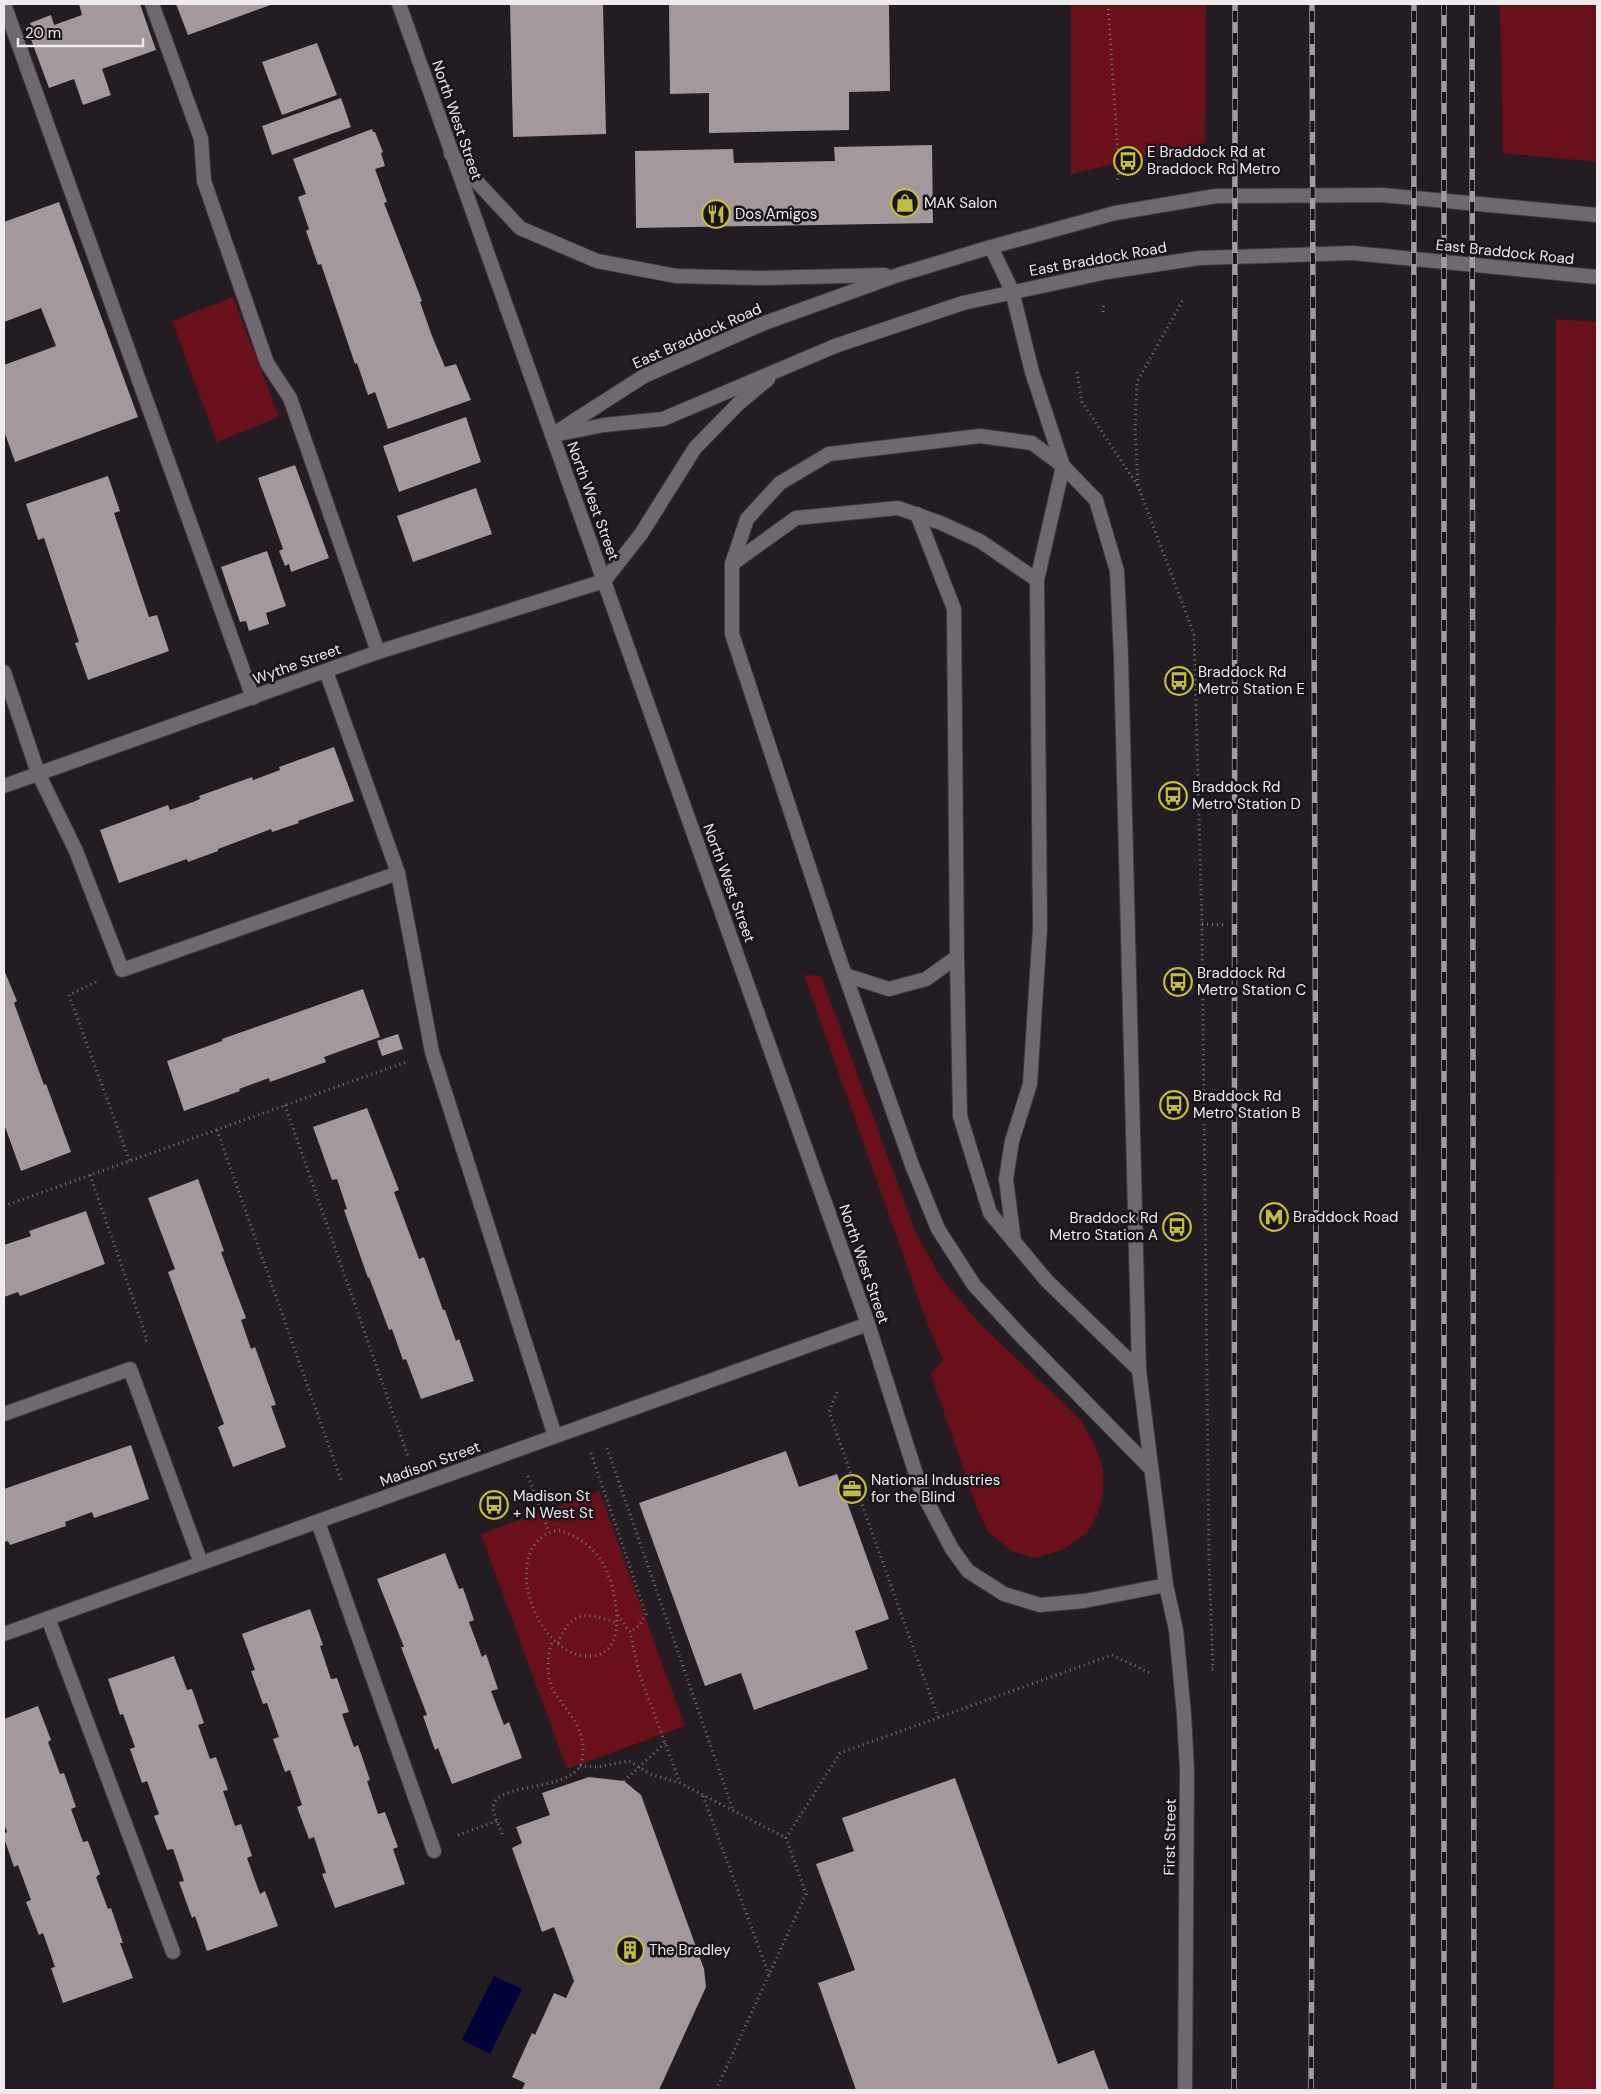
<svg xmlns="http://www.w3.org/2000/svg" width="1601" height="2094" font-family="'DM Sans',sans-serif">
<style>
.green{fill:#6a101b}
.water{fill:#010338}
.building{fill:#a4989d}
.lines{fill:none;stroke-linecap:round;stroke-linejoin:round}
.service-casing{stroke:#3e393e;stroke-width:16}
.minor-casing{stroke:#3e393e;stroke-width:16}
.tertiary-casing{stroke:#3e393e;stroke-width:16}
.secondary-casing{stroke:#3e393e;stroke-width:16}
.path{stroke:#7b767b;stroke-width:3;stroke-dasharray:1 4;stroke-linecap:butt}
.service{stroke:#6f6870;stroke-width:14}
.minor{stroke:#6f6870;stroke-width:14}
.tertiary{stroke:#6f6870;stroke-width:14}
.secondary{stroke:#6f6870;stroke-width:14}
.rail-casing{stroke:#a09ca0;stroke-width:5.5}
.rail{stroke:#19141a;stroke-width:4;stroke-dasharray:11;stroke-linecap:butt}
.labels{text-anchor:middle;stroke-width:5;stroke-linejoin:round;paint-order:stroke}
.street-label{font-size:15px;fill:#eeeaee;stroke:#19141a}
.poi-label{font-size:15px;fill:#eeeaee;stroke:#19141a;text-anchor:start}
</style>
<rect width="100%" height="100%" fill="#231d23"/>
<g class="green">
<path d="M1071 4H1206L1205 143 1071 174Z"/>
<path d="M1500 4H1597V162L1503 153Z"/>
<path d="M233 297 279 417 217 442 172 321Z"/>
<path d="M1556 319 1597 322V2090H1554Z"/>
<path d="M804 975 821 976 916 1233 941 1278 981 1325 1081 1420 1094 1444 1103 1469V1494L1098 1513 1087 1533 1064 1549 1036 1558 1013 1552 988 1532 976 1506 931 1374 943 1360 928 1325Z"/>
<path d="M599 1491 685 1726 567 1769 481 1534Z"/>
</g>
<path class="water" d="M494 1976 522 1989 490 2054 462 2040Z"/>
<g class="building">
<path d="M79 4H140L156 50 102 69 111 95 83 105 74 79 49 88 29 34 34 33 30 23 51 15 54 25 82 15Z"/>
<path d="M176 4H273L188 35Z"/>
<path d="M510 4H603L606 134 513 137Z"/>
<path d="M669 4H889L890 91 849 92V130L709 133V93L670 94Z"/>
<path d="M317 43 337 95 282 115 262 62Z"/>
<path d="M341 98 351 127 272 155 262 126Z"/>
<path d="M372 129 373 132H375L383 152 381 153 385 166 375 169 387 202 384 203 422 301 420 302 432 336 445 367 456 364 471 400 388 429 375 392 368 395 357 363 355 364 321 264 318 265 306 231 309 229 298 197 306 194 293 159Z"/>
<path d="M932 145 933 223 636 228 635 151 733 149 734 163 835 161 834 147Z"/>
<path d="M59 202 138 417 15 462 4 431V365L56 346 41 308 4 322V222Z"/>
<path d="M466 417 481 462 399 492 383 446Z"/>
<path d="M295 465 329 558 291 572 289 564 285 566 279 551 283 549 258 478Z"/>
<path d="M108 476 120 511 114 513 149 617 157 615 169 651 88 680 75 643 79 642 44 538 38 540 26 504Z"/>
<path d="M476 488 492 534 413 562 397 516Z"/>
<path d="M267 551 286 606 266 613 269 624 249 631 246 621 240 622 221 567Z"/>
<path d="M334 747 354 801 298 821 299 823 272 832 271 829 218 849V851L188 862 187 859 119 883 100 830 168 805 170 810 193 802 200 799 199 796 252 777 253 780 280 770 279 767Z"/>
<path d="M4 970 17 1001 14 1003 44 1085 46 1084 71 1152 21 1171 4 1124Z"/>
<path d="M363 989 380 1037 324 1057 326 1062 270 1082 269 1078 239 1089 240 1091 184 1111 167 1061 222 1041V1039Z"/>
<path d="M398 1034 403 1049 382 1056 377 1041Z"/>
<path d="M367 1108 399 1190 394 1192 419 1259 424 1257 443 1310H445L456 1341 459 1339 474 1381 421 1399 406 1359 403 1360 392 1329 389 1330 369 1277 368 1278 344 1210 347 1209 337 1179 332 1180 313 1127Z"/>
<path d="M198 1179 224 1251 221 1252 246 1318 241 1320 251 1349 255 1347 276 1405 271 1406 286 1447 233 1467 218 1427 224 1424 168 1272 175 1269 148 1198Z"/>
<path d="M86 1211 105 1264 20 1296 18 1292 4 1297V1245L31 1236 29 1231Z"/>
<path d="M131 1445 149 1499 94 1518 92 1512 65 1522 66 1526 10 1545 8 1541 4 1542V1489Z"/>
<path d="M786 1451 799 1487 837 1474 889 1619 855 1631 868 1669 754 1710 741 1673 705 1686 639 1503Z"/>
<path d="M445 1553 459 1589 463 1588 474 1620 469 1622 482 1657 486 1654 498 1689 491 1691 504 1725 509 1722 522 1758 452 1784 438 1748 435 1750 423 1716 427 1715 401 1647H404L377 1579Z"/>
<path d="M310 1609 323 1645 320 1646 331 1679 337 1678 349 1712 342 1714 354 1747 358 1745 370 1780 367 1781 378 1814 385 1812 398 1847 393 1849 405 1884 335 1908 322 1874 326 1873 314 1837 309 1839 297 1807 302 1805 290 1770 285 1772 273 1739 279 1737 267 1703 263 1704 251 1671 255 1670 242 1634Z"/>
<path d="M174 1656 187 1690 192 1689 204 1723 198 1725 210 1759 216 1757 228 1790 223 1791 235 1826 241 1824 252 1856 247 1858 260 1894 265 1891 278 1926 207 1951 195 1916 192 1918 179 1882 184 1881 173 1849 167 1850 154 1816 159 1814 147 1781 142 1783 130 1749 135 1747 123 1714 120 1715 108 1679Z"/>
<path d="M38 1706 51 1740 48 1742 60 1774 64 1773 76 1807 71 1809 83 1842 88 1841 100 1874 96 1877 108 1909 111 1908 123 1943H120L133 1978 63 2003 51 1968 55 1967 43 1933 39 1935 26 1902 31 1900 18 1865 14 1867 4 1838V1834L7 1832 4 1823V1719Z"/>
<path d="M589 1777 624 1781 641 1795 704 1969 706 1987 659 2090H522L525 2083 512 2077 532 2033 535 2035 554 1993 566 1998 574 1981 554 1927 542 1932 512 1848 522 1843 516 1827 550 1815 542 1793Z"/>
<path d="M955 1778 1058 2064 1094 2050 1109 2090H856L818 1983 855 1970 816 1864 854 1851 842 1818Z"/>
</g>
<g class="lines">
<defs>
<g id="service">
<path d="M4 4 253 698"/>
<path d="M152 4 201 139 204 181 267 363 290 398 378 652"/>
<path d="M991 247 1012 291 1032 372 1063 466 1037 580 1040 928 1030 1084 1012 1141 1006 1179 1014 1242"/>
<path d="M917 514 954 609 957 957 960 1116 990 1213 1047 1281 1139 1370"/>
<path d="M732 564 796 518 898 508 941 523 980 541 1037 580"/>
<path d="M326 671 398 873 432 1052 555 1436"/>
<path d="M76 851 122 970 398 873"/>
<path d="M845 975 889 989 926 979 957 957"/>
<path d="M4 1414 130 1369 201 1563"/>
<path d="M1151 1469 1022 1337 974 1285 938 1229 912 1165 837 952 732 634V564L747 519 780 483 829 454 980 436 1032 443 1063 466 1096 500 1117 571 1121 657 1139 1370 1166 1585"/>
<path d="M318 1522 434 1851"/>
<path d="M48 1618 173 1952"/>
</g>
<path id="minor" d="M4 672 38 773 76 851"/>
<g id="tertiary">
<path d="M552 435 868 1324 921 1490 952 1549 968 1571 1004 1594 1040 1605 1084 1601 1166 1585 1176 1630 1184 1715 1187 1770 1185 2090"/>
<path d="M4 786 378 652 604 581"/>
<path d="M4 1634 868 1324"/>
</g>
<g id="secondary">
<path d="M399 4 552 435"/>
<path d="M451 154 520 228 597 261 676 276 760 278 885 275"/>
<path d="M559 434 604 425 663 419 835 346 963 303 1107 272 1199 258 1353 253 1597 277"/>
<path d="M552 435 644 376 762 324 898 275 991 247 1115 213 1216 196 1382 195 1597 215"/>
<path d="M604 581 641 534 695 448 739 403 768 379"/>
</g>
</defs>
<use href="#service" class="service-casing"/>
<use href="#minor" class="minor-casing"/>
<use href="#tertiary" class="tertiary-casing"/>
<use href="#secondary" class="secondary-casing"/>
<g class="path">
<path d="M1108 4 1119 171 1117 183"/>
<path d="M1103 312 1104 303"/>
<path d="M1077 372 1082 402 1138 486 1194 634 1202 924 1209 1562 1213 1669H1208"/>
<path d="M1138 485 1135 432 1137 382 1184 298"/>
<path d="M1202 924 1227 925"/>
<path d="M96 982 69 995 130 1162"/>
<path d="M285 1105 409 1459"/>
<path d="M217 1130 342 1483"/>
<path d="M90 1175 147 1339 144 1344"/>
<path d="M4 1206 406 1062"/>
<path d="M837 1392 829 1412 938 1717"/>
<path d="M607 1448 733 1810"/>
<path d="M591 1453 646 1614 639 1626 630 1632"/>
<path d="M528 1476 549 1532"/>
<path d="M559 1530C578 1536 595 1548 605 1567 615 1587 629 1648 597 1655 538 1669 493 1542 559 1530Z"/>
<path d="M618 1615 630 1632 639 1673 680 1783"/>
<path d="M558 1643C571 1610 587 1612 617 1623"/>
<path d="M580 1766 597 1767 629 1761 650 1774 680 1783 786 1838"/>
<path d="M624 1781 665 1743"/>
<path d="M703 1796 769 1975"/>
<path d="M502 1834C499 1826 494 1816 493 1809 492 1782 565 1792 580 1766 582 1762 583 1756 583 1751 583 1726 569 1714 556 1695 546 1680 546 1655 553 1640"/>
<path d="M458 1835 497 1821"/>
<path d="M716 2090 806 1894 786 1838 840 1753 1112 1655 1150 1673"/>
</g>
<use href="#service" class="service"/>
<use href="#minor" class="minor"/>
<use href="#tertiary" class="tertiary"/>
<use href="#secondary" class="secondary"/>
<defs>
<g id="rail">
<path d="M1444 4V2090"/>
<path d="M1472 4 1474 2090"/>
<path d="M1234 2090 1235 4"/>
<path d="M1311 2090 1316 1215 1312 4"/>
<path d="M1413 2090 1414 4"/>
</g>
</defs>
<use href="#rail" class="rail-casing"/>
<use href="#rail" class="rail"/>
</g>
<defs>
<symbol id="bus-ring" viewBox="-11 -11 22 22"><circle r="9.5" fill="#19141a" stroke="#c2bd3f" stroke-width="1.5"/><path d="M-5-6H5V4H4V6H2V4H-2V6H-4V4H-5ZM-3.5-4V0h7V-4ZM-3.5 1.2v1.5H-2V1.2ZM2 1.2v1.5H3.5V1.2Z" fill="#c2bd3f"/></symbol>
<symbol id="shop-ring" viewBox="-11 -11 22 22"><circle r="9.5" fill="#19141a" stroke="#c2bd3f" stroke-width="1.5"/><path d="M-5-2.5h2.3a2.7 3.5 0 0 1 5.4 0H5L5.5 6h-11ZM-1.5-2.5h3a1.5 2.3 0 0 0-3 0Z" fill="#c2bd3f"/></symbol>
<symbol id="restaurant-ring" viewBox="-11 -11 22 22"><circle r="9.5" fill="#19141a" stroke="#c2bd3f" stroke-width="1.5"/><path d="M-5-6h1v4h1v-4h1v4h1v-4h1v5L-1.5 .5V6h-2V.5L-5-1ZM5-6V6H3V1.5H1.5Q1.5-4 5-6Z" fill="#c2bd3f"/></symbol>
<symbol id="metro-ring" viewBox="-11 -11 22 22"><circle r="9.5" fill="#19141a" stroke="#c2bd3f" stroke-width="1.5"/><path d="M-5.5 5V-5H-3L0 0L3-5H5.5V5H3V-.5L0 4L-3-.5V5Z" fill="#c2bd3f"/></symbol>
<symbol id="office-ring" viewBox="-11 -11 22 22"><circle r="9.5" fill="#19141a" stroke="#c2bd3f" stroke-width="1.5"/><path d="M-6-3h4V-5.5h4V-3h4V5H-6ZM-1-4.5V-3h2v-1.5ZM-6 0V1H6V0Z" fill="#c2bd3f"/></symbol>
<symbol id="building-ring" viewBox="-11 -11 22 22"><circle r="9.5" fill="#19141a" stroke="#c2bd3f" stroke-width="1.5"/><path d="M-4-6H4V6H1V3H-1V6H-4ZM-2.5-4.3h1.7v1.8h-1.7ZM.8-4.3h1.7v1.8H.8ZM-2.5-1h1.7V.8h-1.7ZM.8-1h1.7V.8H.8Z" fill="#c2bd3f"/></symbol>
</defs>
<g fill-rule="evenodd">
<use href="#bus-ring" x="1112" y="145" width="32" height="32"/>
<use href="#shop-ring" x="889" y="187" width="32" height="32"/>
<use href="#restaurant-ring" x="700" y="198" width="32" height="32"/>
<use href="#bus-ring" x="1163" y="665" width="32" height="32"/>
<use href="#bus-ring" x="1157" y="780" width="32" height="32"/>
<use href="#bus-ring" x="1162" y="966" width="32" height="32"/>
<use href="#bus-ring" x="1158" y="1089" width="32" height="32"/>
<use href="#metro-ring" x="1258" y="1201" width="32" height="32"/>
<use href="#bus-ring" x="1161" y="1211" width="32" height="32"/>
<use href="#office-ring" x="836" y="1473" width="32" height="32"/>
<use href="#bus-ring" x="478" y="1489" width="32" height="32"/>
<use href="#building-ring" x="614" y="1934" width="32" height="32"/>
</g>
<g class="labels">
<g class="street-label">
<text transform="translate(457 120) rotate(71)" y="5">North West Street</text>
<text transform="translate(1505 252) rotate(6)" y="5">East Braddock Road</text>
<text transform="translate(1098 259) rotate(-10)" y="5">East Braddock Road</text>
<text transform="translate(697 336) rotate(-24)" y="5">East Braddock Road</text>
<text transform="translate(593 501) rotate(70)" y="5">North West Street</text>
<text transform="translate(297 664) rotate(-20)" y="5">Wythe Street</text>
<text transform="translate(729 883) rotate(70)" y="5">North West Street</text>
<text transform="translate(864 1264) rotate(71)" y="5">North West Street</text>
<text transform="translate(430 1464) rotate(-20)" y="5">Madison Street</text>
<text transform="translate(1170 1837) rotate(-89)" y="5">First Street</text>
</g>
<g class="poi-label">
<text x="1147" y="157">E Braddock Rd at<tspan x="1147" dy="17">Braddock Rd Metro</tspan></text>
<text x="924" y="208">MAK Salon</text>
<text x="735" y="219">Dos Amigos</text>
<text x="1198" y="677">Braddock Rd<tspan x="1198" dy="17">Metro Station E</tspan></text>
<text x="1192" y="792">Braddock Rd<tspan x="1192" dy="17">Metro Station D</tspan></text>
<text x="1197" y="978">Braddock Rd<tspan x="1197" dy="17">Metro Station C</tspan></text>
<text x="1193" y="1101">Braddock Rd<tspan x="1193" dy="17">Metro Station B</tspan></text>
<text x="1293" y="1222">Braddock Road</text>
<text x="1158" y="1223" text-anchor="end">Braddock Rd<tspan x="1158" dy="17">Metro Station A</tspan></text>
<text x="871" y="1485">National Industries<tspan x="871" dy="17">for the Blind</tspan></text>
<text x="513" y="1501">Madison St<tspan x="513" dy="17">+ N West St</tspan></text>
<text x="649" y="1955">The Bradley</text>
</g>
</g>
<rect width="1601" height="2094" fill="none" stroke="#eeeaee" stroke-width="10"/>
<path d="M18 38v8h125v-8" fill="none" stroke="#eeeaee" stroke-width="2.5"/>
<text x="25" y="38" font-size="15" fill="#eeeaee" stroke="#19141a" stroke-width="4" paint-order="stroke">20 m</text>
</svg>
